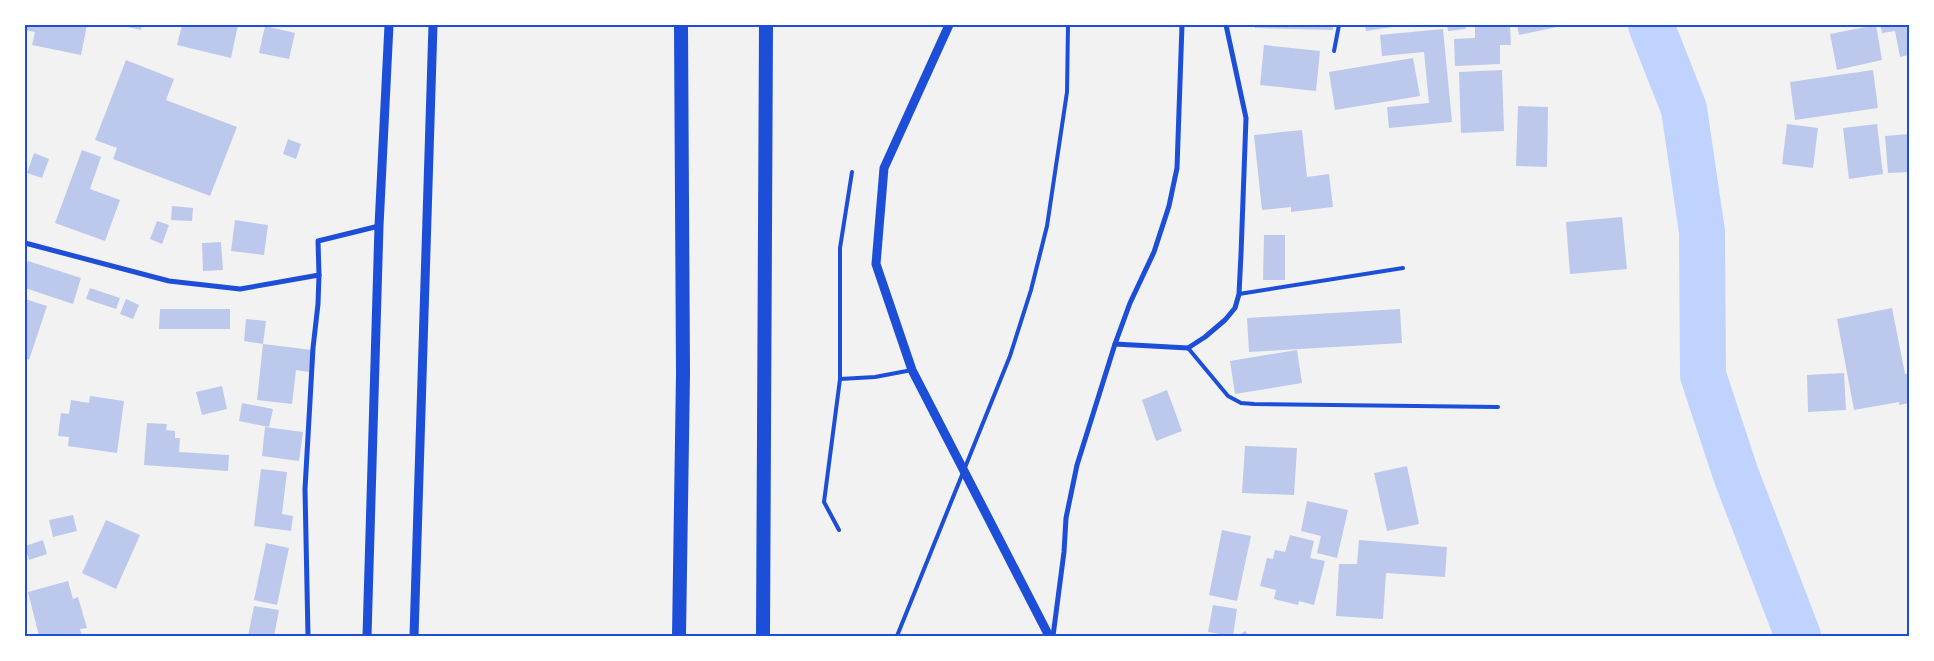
<svg xmlns="http://www.w3.org/2000/svg" width="1934" height="661" font-family="'DM Sans',sans-serif">
<style>
.lines{fill:none;stroke-linecap:round;stroke-linejoin:round}
.river{stroke:#bfd3fe;stroke-width:46}
.building{fill:#bdc9ec}
.service{stroke:#1d4ed8;stroke-width:4}
.minor{stroke:#1d4ed8;stroke-width:5}
.tertiary{stroke:#1d4ed8;stroke-width:9}
.trunk{stroke:#1d4ed8;stroke-width:14}
.neatline{fill:none;stroke:#1d4ed8;stroke-width:2}
</style>
<rect width="100%" height="100%" fill="#f2f2f2"/>
<g class="lines">
<path class="river" d="M1651 25 1684 109 1702 232 1703 375 1736 475 1798 636"/>
</g>
<g class="building">
<path d="M25 25H87L81 55 32 45 35 32 25 30Z"/>
<path d="M119 25H142L141 30Z"/>
<path d="M182 25H238L231 58 177 45Z"/>
<path d="M1255 25H1333V30L1255 28Z"/>
<path d="M1365 25H1399V26L1366 31Z"/>
<path d="M1447 25H1465L1466 29 1448 31Z"/>
<path d="M1475 25H1510L1511 45H1500V64L1455 66 1454 39 1475 38Z"/>
<path d="M1517 25H1557V27L1519 35Z"/>
<path d="M1876 25 1882 60 1837 70 1830 34Z"/>
<path d="M1880 25H1909V55L1900 57 1895 31 1882 33Z"/>
<path d="M265 26 295 33 289 59 259 53Z"/>
<path d="M1443 29 1452 122 1389 128 1387 107 1429 103 1424 52 1382 56 1380 35Z"/>
<path d="M1264 45 1320 51 1316 91 1260 85Z"/>
<path d="M1413 58 1420 96 1335 110 1329 72Z"/>
<path d="M126 60 174 79 166 100 237 127 210 196 113 159 117 148 95 140Z"/>
<path d="M1502 70 1504 131 1461 133 1459 72Z"/>
<path d="M1873 70 1878 108 1795 120 1790 82Z"/>
<path d="M1518 106 1548 107 1547 167 1516 166Z"/>
<path d="M1787 124 1818 128 1813 168 1782 164Z"/>
<path d="M1877 124 1883 174 1849 179 1843 128Z"/>
<path d="M1302 130 1307 177 1329 174 1333 207 1291 212V207L1262 210 1254 135Z"/>
<path d="M1909 134V172L1888 173 1885 136Z"/>
<path d="M288 139 301 144 296 159 283 154Z"/>
<path d="M82 150 101 157 90 189 120 200 105 241 55 223Z"/>
<path d="M34 153 49 159 42 178 27 173Z"/>
<path d="M172 206 193 208 192 221 171 220Z"/>
<path d="M1622 217 1627 269 1570 274 1566 222Z"/>
<path d="M235 220 268 225 264 255 231 251Z"/>
<path d="M157 221 169 225 162 244 150 239Z"/>
<path d="M1264 235H1285V280H1263Z"/>
<path d="M221 242 223 270 203 271 202 243Z"/>
<path d="M28 261 81 278 73 304 25 288V270Z"/>
<path d="M90 288 120 298 116 309 86 299Z"/>
<path d="M25 299 47 306 29 360 25 358Z"/>
<path d="M126 299 139 305 133 319 120 314Z"/>
<path d="M1892 308 1905 374 1909 373V403L1899 405V402L1854 410 1837 319Z"/>
<path d="M160 309H230V329H159Z"/>
<path d="M1400 309 1402 343 1249 352 1247 318Z"/>
<path d="M246 319 266 321 263 344 244 341Z"/>
<path d="M263 344 312 350 309 372 296 370 292 404 257 400Z"/>
<path d="M1297 350 1302 383 1235 394 1230 361Z"/>
<path d="M1844 373 1846 410 1808 412 1807 375Z"/>
<path d="M222 386 227 409 202 415 196 392Z"/>
<path d="M1167 390 1182 431 1156 441 1142 400Z"/>
<path d="M90 396 124 401 117 453 68 446 69 437 58 436 61 413 69 414 71 400 89 403Z"/>
<path d="M242 403 273 409 269 427 239 421Z"/>
<path d="M147 423 167 424 166 430 175 431V438H180L179 452 229 455 228 471 144 465Z"/>
<path d="M265 427 303 432 299 461 262 456Z"/>
<path d="M1245 446 1297 448 1294 495 1242 493Z"/>
<path d="M1407 466 1419 524 1387 531 1374 473Z"/>
<path d="M261 469 287 472 282 514 293 516 291 531 254 526Z"/>
<path d="M1307 501 1348 510 1337 558 1317 553 1321 536 1301 531Z"/>
<path d="M73 515 77 531 53 537 49 520Z"/>
<path d="M106 520 140 535 116 589 82 573Z"/>
<path d="M1222 530 1251 536 1237 601 1209 595Z"/>
<path d="M1290 535 1314 541 1310 558 1325 561 1314 605 1299 601 1298 605 1274 599 1276 590 1260 586 1267 558 1273 559 1275 550 1285 552Z"/>
<path d="M43 540 47 554 29 560 25 546Z"/>
<path d="M1359 540 1447 547 1445 577 1386 573 1383 619 1336 616 1339 564H1357Z"/>
<path d="M266 543 289 548 277 605 254 600Z"/>
<path d="M68 581 73 599 78 597 87 628 80 629 82 636H39L28 592Z"/>
<path d="M1213 605 1237 609 1233 636 1208 632Z"/>
<path d="M254 606 279 610 274 636H248Z"/>
<path d="M1245 631 1249 636H1238Z"/>
</g>
<g class="lines">
<g class="service">
<path d="M1334 51 1339 25"/>
<path d="M1239 294 1403 268"/>
<path d="M1188 348 1228 396 1241 403 1254 404 1498 407"/>
<path d="M840 379V248L852 172"/>
<path d="M839 530 824 502 840 379 875 377 912 370"/>
<path d="M897 636 1010 356 1031 290 1047 226 1067 92 1068 25"/>
</g>
<g class="minor">
<path d="M25 243 169 281 240 289 319 275"/>
<path d="M1115 344 1188 348 1205 337 1225 320 1235 308 1239 294 1241 254 1246 118 1226 25"/>
<path d="M308 636 305 489 313 348 318 304 319 275 318 241 379 226"/>
<path d="M1053 636 1064 552 1066 518 1077 465 1115 344 1130 303 1154 252 1169 206 1177 168 1182 25"/>
</g>
<g class="tertiary">
<path d="M949 25 884 168 876 264 912 370 1049 636"/>
<path d="M367 636 379 226 389 25"/>
<path d="M414 636 433 25"/>
</g>
<g class="trunk">
<path d="M679 636 683 374 681 25"/>
<path d="M763 636 766 25"/>
</g>
</g>
<rect width="1934" height="661" fill="none" stroke="#ffffff" stroke-width="52"/>
<rect x="26" y="26" width="1882" height="609" class="neatline"/>
</svg>
